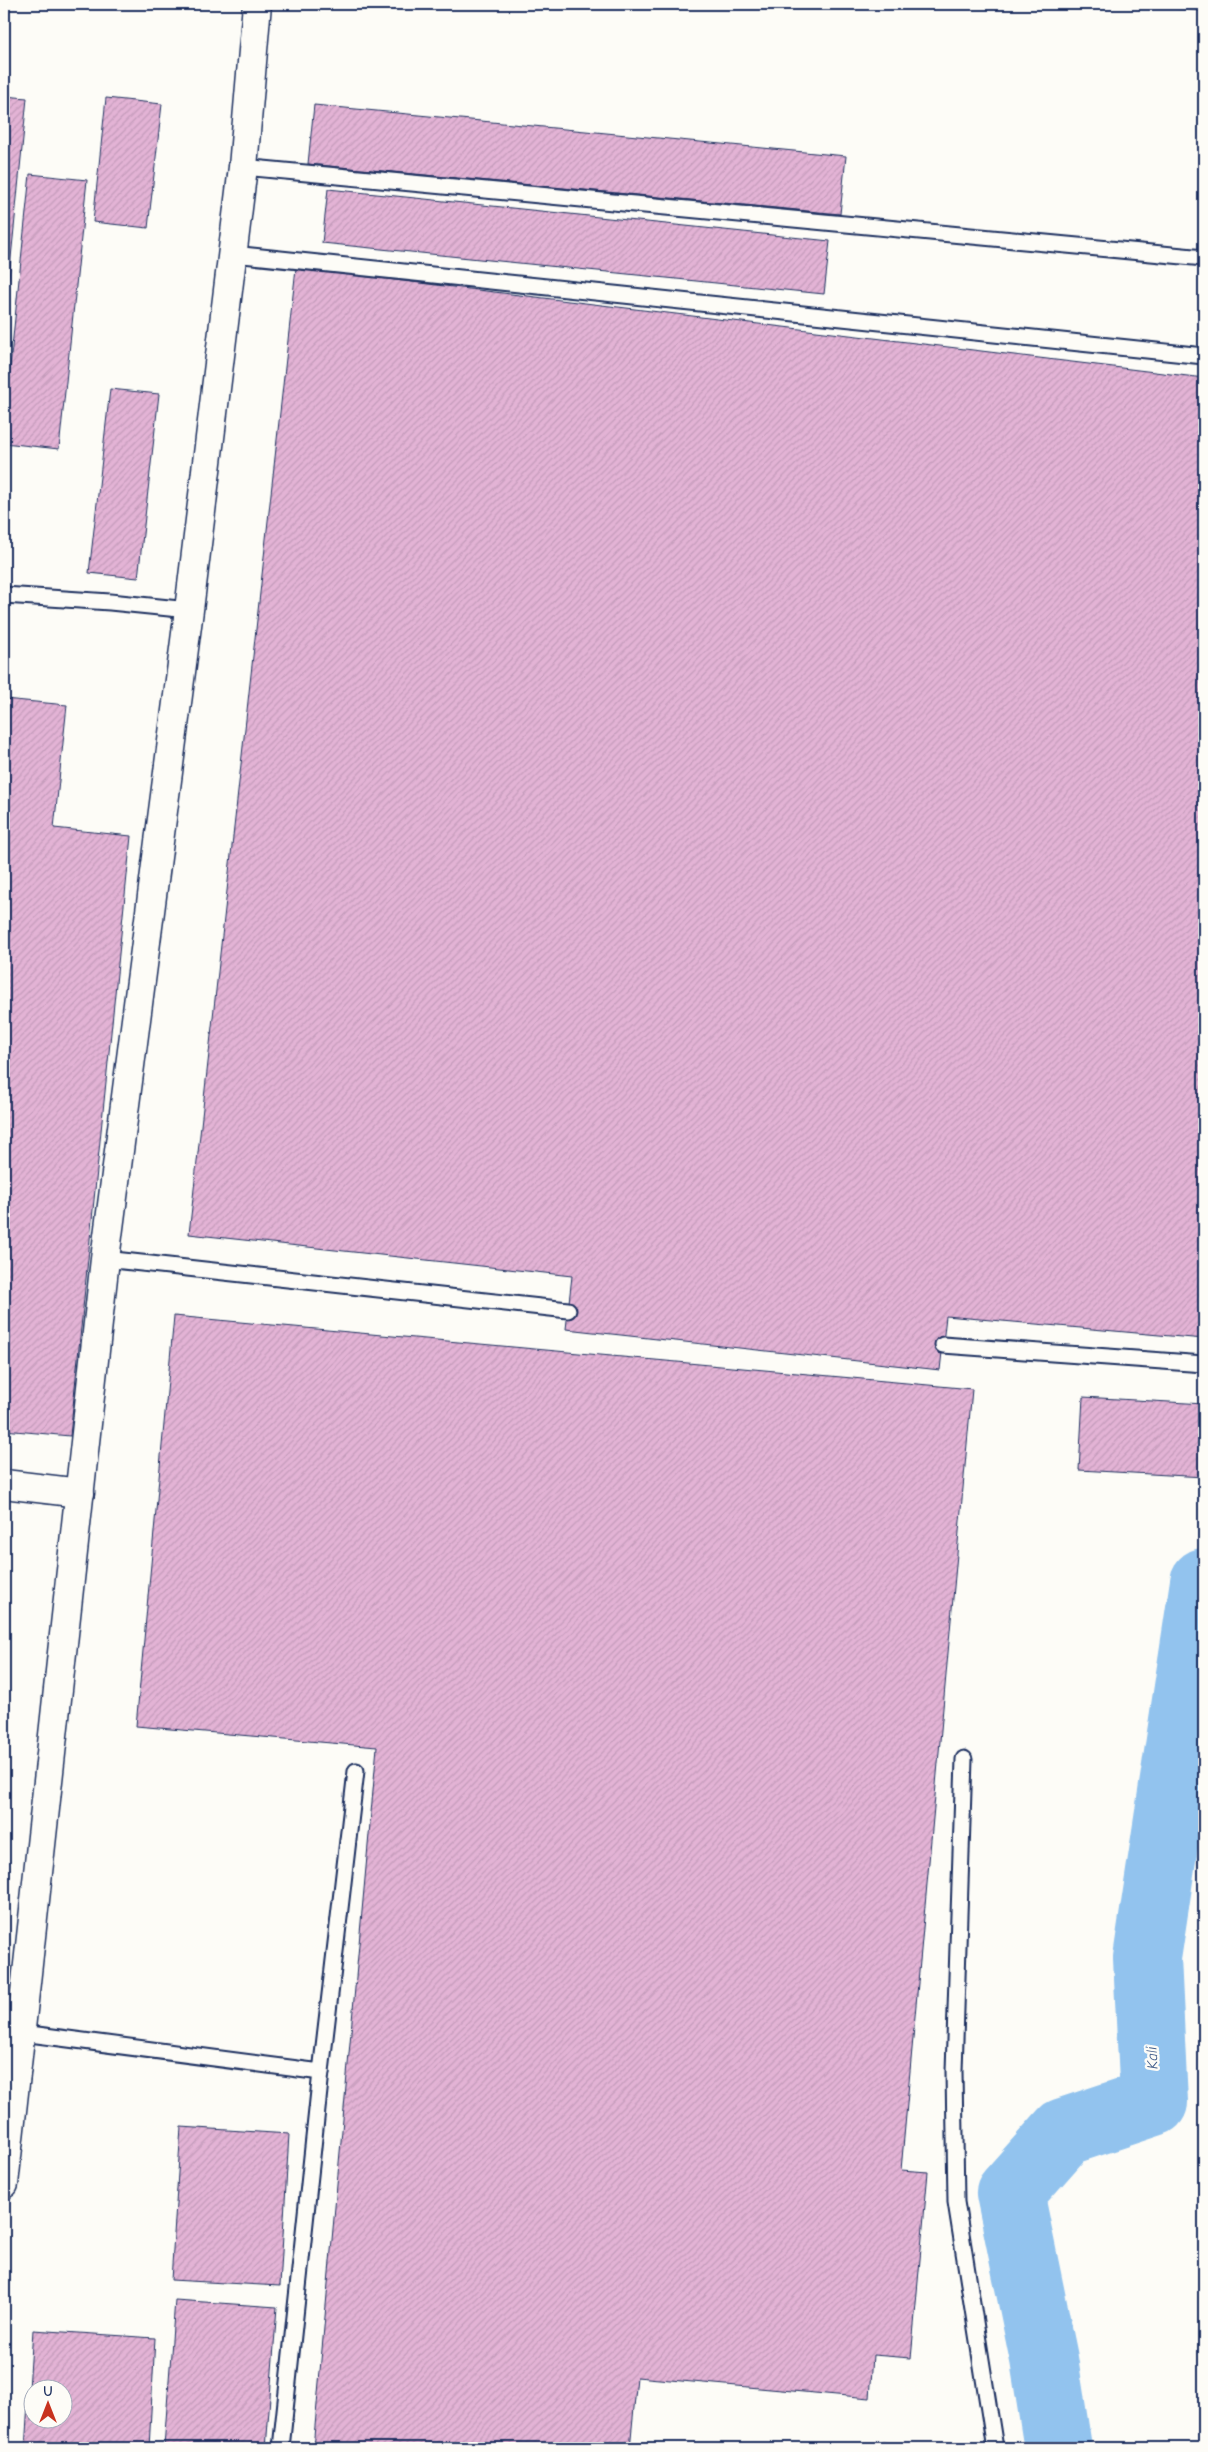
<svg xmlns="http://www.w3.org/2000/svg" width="1208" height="2452" font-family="'Comic Neue',sans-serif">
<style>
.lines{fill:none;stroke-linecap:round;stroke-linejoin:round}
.river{stroke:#92c3ee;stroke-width:68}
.building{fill:url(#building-hatch);stroke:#1b2f5e;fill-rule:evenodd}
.service-casing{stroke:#1b2f5e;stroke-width:19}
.minor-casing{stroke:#1b2f5e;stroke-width:31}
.service{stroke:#fdfcf7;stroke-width:15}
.minor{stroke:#fdfcf7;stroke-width:28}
.labels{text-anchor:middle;stroke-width:5;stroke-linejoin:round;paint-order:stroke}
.water-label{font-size:15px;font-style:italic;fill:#3f5b89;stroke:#fdfcf7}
</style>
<defs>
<pattern id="building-hatch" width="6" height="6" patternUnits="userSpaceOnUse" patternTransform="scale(1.25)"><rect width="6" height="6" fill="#e3b3d5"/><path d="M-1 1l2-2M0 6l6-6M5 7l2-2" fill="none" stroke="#c29ab9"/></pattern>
</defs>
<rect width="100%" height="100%" fill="#fdfcf7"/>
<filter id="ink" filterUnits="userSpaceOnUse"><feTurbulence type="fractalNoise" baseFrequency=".02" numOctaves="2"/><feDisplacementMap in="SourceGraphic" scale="10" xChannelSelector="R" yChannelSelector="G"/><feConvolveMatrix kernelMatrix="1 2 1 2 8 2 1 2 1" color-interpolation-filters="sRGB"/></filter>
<g filter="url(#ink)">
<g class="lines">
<path class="river" d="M1058 2448 1044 2359 1010 2193 1064 2132 1154 2102 1147 1958 1204 1582"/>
</g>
<g class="building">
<path d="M1124 4H1204V11Z"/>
<path d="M4 96 27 98 4 328Z"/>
<path d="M106 98 162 104 148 228 93 222Z"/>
<path d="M314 105 846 156 840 214 308 164Z"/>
<path d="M30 174 87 180 59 449 4 443V424Z"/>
<path d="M328 189 830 241 824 294 322 243Z"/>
<path d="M296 268 1204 378V1339L946 1316 940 1370 566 1329 572 1276 189 1234Z"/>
<path d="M110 389 159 394 138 578 89 573Z"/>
<path d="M4 699 67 705 54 828 131 836 70 1436 4 1430Z"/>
<path d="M174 1316 972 1389 901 2170 928 2172 911 2358 873 2355 870 2398 637 2377 630 2448H313L377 1747 136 1726Z"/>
<path d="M1083 1397 1204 1404V1477L1079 1470Z"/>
<path d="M181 2127 289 2134 280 2286 171 2280Z"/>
<path d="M175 2300 277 2307 266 2448 164 2447Z"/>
<path d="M33 2330 155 2338 149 2448H25ZM32 2390H62V2420H32Z"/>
<path d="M882 2442 946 2448H881Z"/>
</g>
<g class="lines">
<defs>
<g id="service">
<path d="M243 167 1204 258"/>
<path d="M233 254 1204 356"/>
<path d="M4 595 110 602 189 610"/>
<path d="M105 1259 568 1310"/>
<path d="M943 1345 1204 1364"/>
<path d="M964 1759 954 2071 956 2202 995 2448"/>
<path d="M22 2033 321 2072 356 1771"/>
<path d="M281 2448 321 2072"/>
</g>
<g id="minor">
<path d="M4 1484 80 1493"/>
<path d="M4 2184 105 1259 189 610 243 167 257 4"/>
</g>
</defs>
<use href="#service" class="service-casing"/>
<use href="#minor" class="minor-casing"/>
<use href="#service" class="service"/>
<use href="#minor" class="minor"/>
</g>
</g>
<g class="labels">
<g class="water-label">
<text transform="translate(1152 2058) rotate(-93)" y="5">Kali</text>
</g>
</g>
<rect width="1208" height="2452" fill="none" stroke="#fdfcf7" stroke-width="20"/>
<rect x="10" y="10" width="1188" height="2432" fill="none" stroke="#1b2f5e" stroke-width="2" filter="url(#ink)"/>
<g transform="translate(48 2404)"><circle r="24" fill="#fdfcf7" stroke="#a3aaba"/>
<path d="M0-4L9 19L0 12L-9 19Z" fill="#c8321e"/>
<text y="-8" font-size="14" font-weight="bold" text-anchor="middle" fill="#1b2f5e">U</text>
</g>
</svg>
